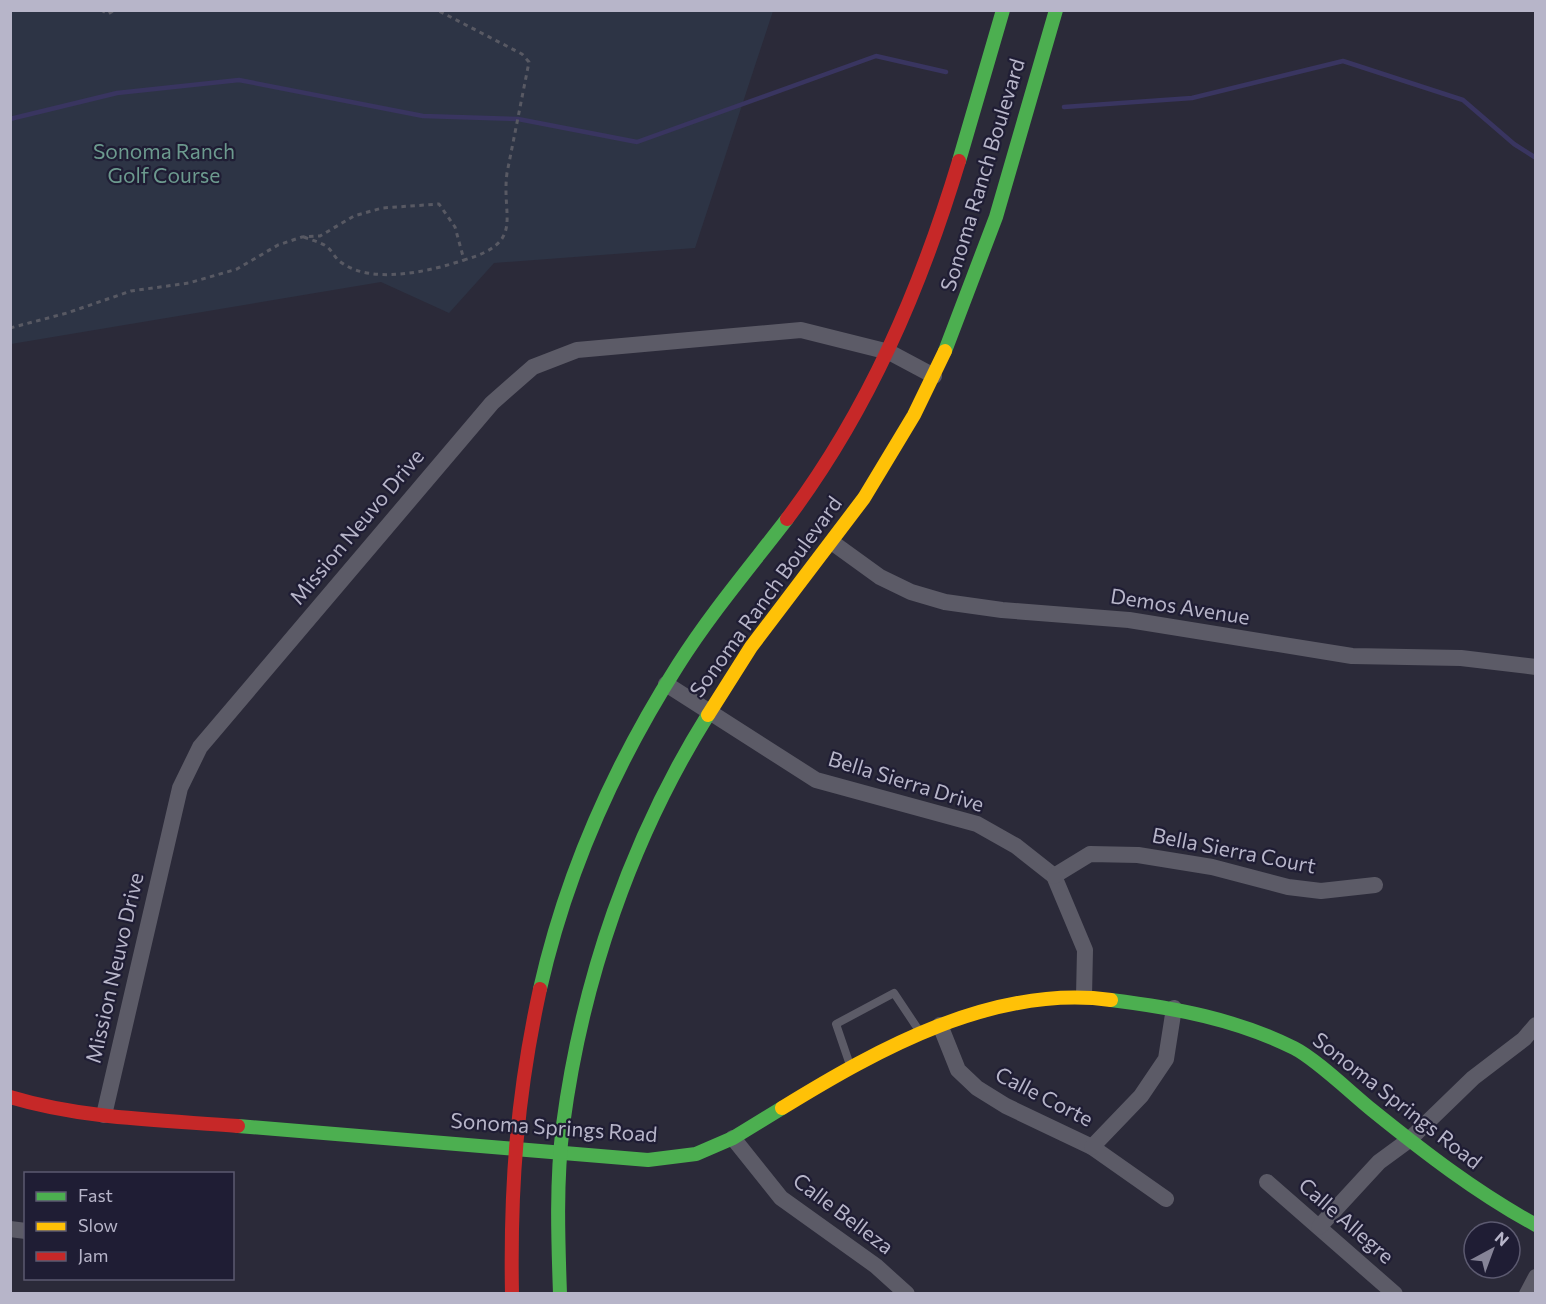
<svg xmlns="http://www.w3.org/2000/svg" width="1546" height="1304" font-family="Commissioner,sans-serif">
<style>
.green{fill:#2d3445}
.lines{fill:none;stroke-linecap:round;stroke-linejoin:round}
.stream{stroke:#393560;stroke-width:4.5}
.path{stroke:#585963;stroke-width:3;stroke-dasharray:4.5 4.5;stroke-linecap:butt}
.lane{stroke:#5c5b67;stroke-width:8}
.street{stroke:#5c5b67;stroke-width:16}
.fast{stroke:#4caf50;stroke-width:14}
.slow{stroke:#ffc107;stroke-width:14}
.jam{stroke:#c62828;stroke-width:14}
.labels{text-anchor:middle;stroke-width:4.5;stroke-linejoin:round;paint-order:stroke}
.park-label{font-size:21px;fill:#6c9a8e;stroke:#1f1d34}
.street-label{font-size:21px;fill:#b7b5c9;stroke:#1f1d34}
</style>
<rect width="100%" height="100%" fill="#2b2a39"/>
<path class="green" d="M11 10H773V11L695 248 494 263 449 313 381 282 11 344Z"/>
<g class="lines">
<g class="stream">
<path d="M1064 107 1192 98 1343 61 1463 100 1514 144 1536 158"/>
<path d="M10 119 117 93 239 80 423 116 518 119 637 142 876 56 946 72"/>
</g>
<g class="path">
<path d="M101 10 108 14 115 10"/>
<path d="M304 237C311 240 320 242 326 246 332 250 335 259 342 263 373 285 431 271 464 260"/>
<path d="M10 328 67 313 131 291 189 283 237 269 278 245 302 237 320 236 354 216 382 208 439 204 455 227 464 260C526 242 501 218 507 173L529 62 522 54 437 10"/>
</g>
<path class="lane" d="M850 1065 836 1024 894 993 920 1032"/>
<g class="street">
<path d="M833 543 880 577 911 592 945 602 1002 610 1129 620 1352 656 1461 658 1536 667"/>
<path d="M666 684 816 780 977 824 1016 846 1054 876 1085 950 1084 996"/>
<path d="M1054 876 1090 854 1138 855 1212 867 1288 887 1321 891 1375 885"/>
<path d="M940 1025 958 1070 977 1088 1006 1106 1092 1147 1166 1199"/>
<path d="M104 1115 180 788 200 747 492 403 533 367 577 350 801 330 889 352 934 376"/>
<path d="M733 1138 781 1198 876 1266 907 1294"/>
<path d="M1092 1147 1141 1096 1166 1059 1174 1008"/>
<path d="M1267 1182 1395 1294"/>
<path d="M1319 1227 1379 1162 1409 1140 1473 1078 1524 1039 1536 1025"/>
<path d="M10 1229 26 1231"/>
<path d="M1527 1294 1536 1277"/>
</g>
<g class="fast">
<path d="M959 161 1003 10"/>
<path d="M945 351 996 217 1056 10"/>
<path d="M540 989C566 874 615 764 678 665 711 613 750 567 787 519"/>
<path d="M1111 1000C1175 1008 1236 1019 1294 1048 1316 1059 1352 1094 1372 1110 1424 1152 1477 1193 1536 1225"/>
<path d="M238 1126 648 1160 696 1154 733 1138 782 1108"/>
<path d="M560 1294C558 1238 556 1181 563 1125 582 981 631 838 708 715"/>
</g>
<g class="slow">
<path d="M708 715 751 647 864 498 914 415 945 351"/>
<path d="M782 1108C878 1049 994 984 1111 1000"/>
</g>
<g class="jam">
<path d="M787 519C868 411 920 290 959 161"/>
<path d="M10 1097C83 1119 162 1120 238 1126"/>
<path d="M512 1294C510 1187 517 1094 540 989"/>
</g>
</g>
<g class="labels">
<g class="park-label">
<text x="164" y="159">Sonoma Ranch<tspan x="164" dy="24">Golf Course</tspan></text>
</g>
<g class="street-label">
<text transform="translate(983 175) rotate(-73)" y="7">Sonoma Ranch Boulevard</text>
<text transform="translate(357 527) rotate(-50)" y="7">Mission Neuvo Drive</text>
<text transform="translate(766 597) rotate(-54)" y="7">Sonoma Ranch Boulevard</text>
<text transform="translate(1180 607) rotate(9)" y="7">Demos Avenue</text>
<text transform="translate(906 782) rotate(17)" y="7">Bella Sierra Drive</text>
<text transform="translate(1234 851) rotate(11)" y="7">Bella Sierra Court</text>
<text transform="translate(115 968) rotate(-77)" y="7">Mission Neuvo Drive</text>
<text transform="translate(1044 1097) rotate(27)" y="7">Calle Corte</text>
<text transform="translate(1397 1101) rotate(38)" y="7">Sonoma Springs Road</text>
<text transform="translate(554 1128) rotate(4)" y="7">Sonoma Springs Road</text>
<text transform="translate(843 1214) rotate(37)" y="7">Calle Belleza</text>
<text transform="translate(1346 1221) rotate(41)" y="7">Calle Allegre</text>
</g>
</g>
<rect width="1546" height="1304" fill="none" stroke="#b7b5c9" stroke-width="24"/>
<rect x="24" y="1172" width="210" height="108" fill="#1f1d34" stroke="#5c5a70" stroke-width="1.5"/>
<rect x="36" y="1192" width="30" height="9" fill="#4caf50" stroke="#5c5a70" stroke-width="1.5"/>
<text x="78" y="1202" font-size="18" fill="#b7b5c9">Fast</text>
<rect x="36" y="1222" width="30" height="9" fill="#ffc107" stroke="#5c5a70" stroke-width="1.5"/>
<text x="78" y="1232" font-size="18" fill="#b7b5c9">Slow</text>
<rect x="36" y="1252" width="30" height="9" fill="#c62828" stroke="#5c5a70" stroke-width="1.5"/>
<text x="78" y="1262" font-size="18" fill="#b7b5c9">Jam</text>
<g transform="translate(1492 1250) rotate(41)"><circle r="28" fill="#1f1d34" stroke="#5c5a70" stroke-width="1.5"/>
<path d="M0-4.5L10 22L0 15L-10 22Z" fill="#868497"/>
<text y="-9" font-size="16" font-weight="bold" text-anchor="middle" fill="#b7b5c9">N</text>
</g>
</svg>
